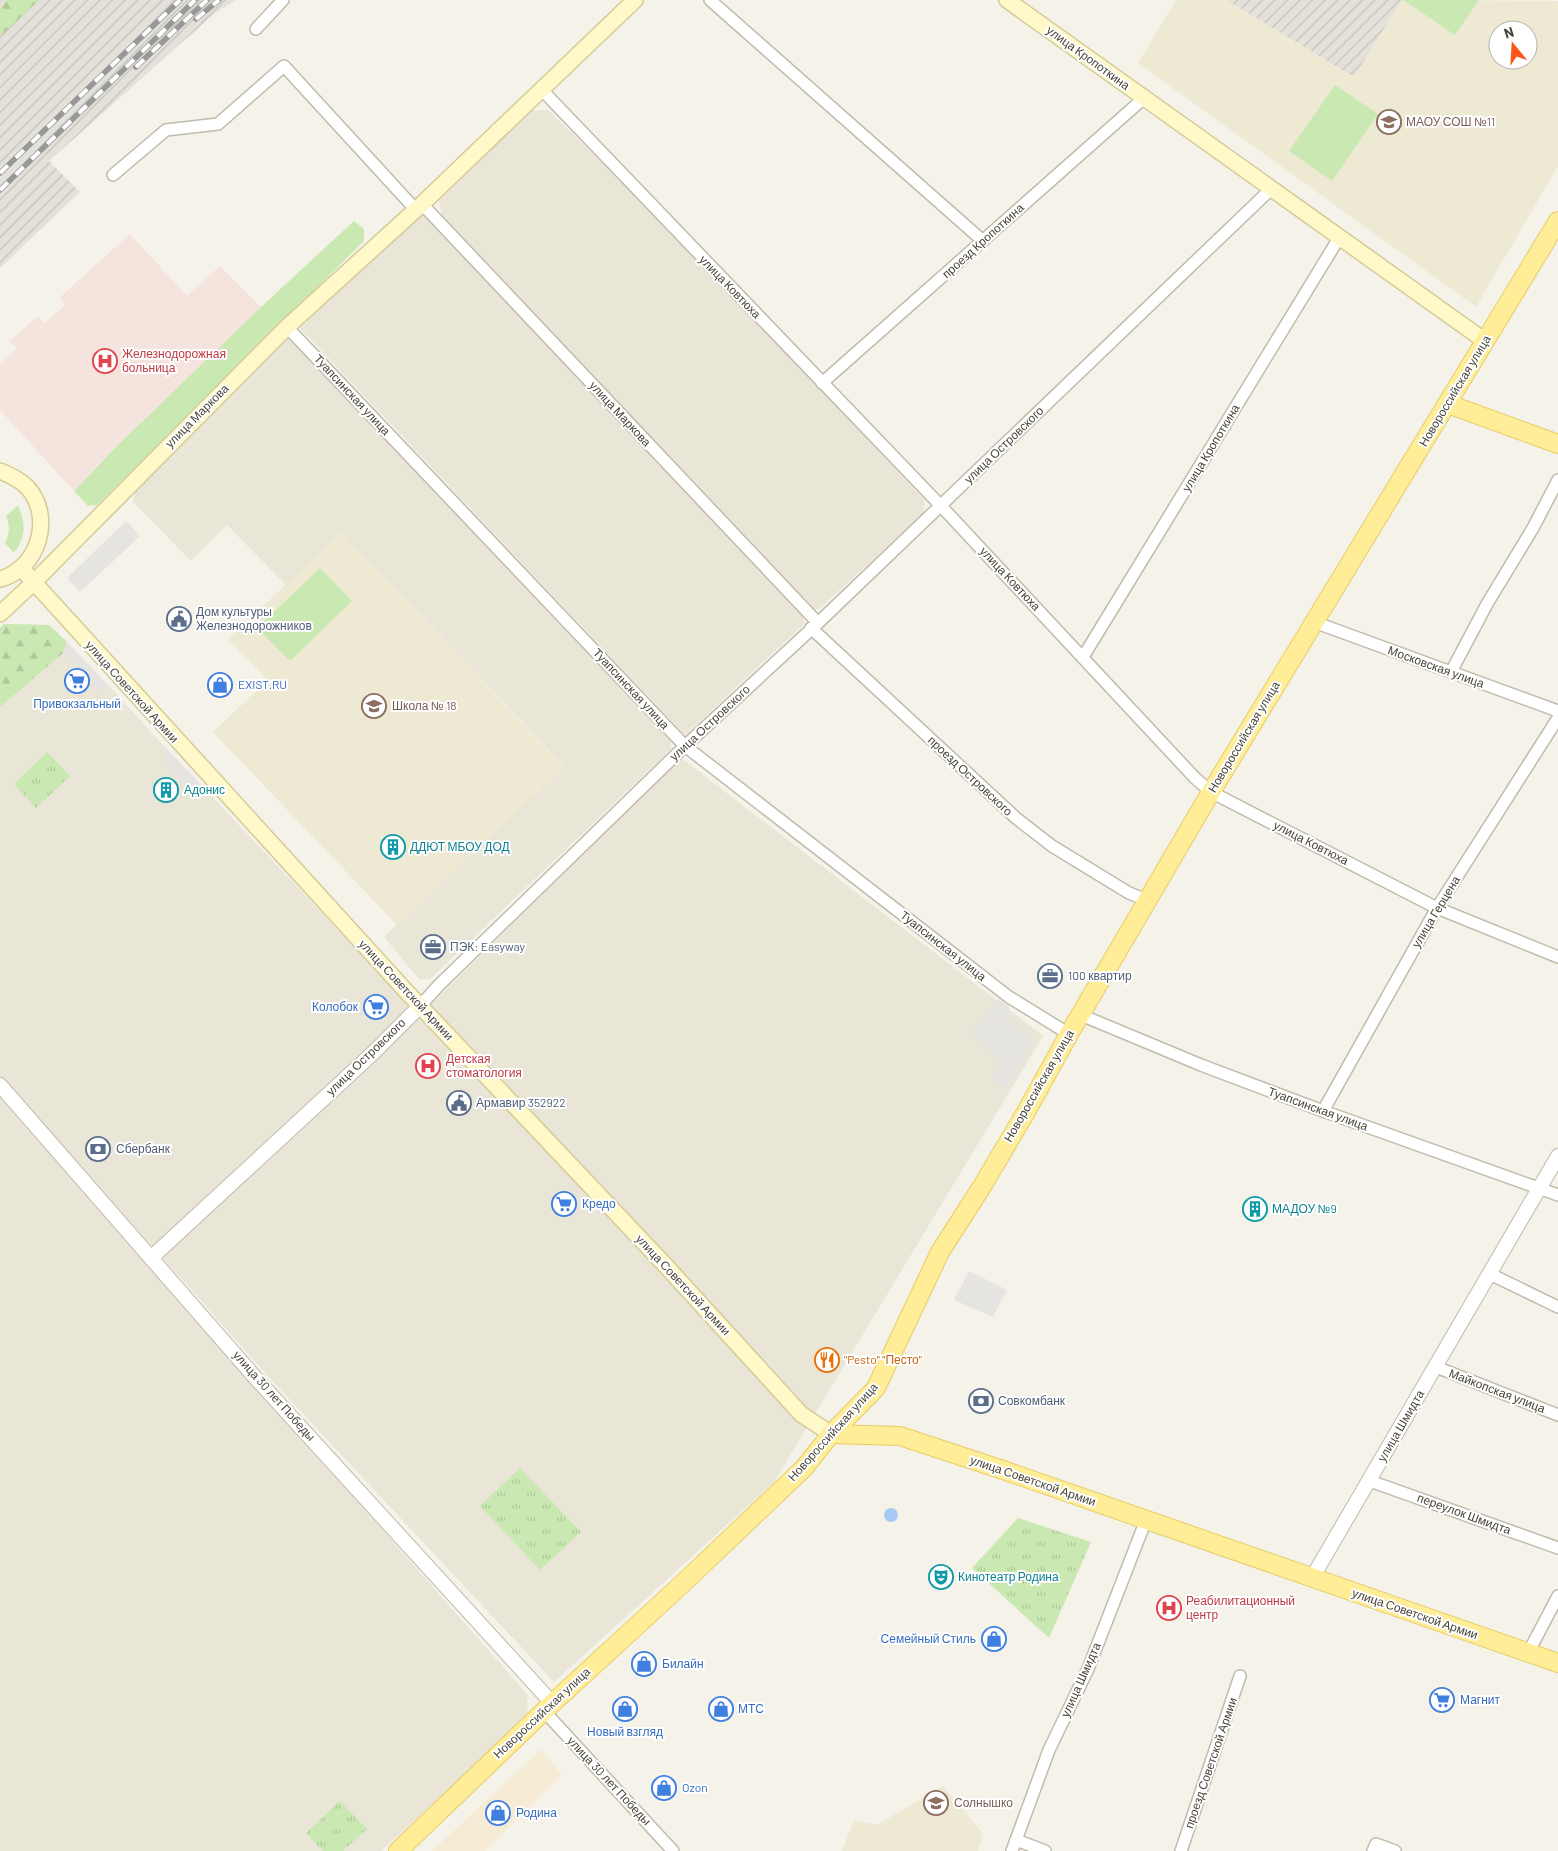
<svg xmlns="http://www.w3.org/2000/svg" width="1558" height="1851" font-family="Barlow,sans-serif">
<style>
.residential{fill:#e9e5d7}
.commercial{fill:#f6ecd5}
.industrial{fill:url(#industrial-furrows)}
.education{fill:#eee9d3;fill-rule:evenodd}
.medical{fill:#f5e3dd}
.grass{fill:#cae9b2}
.forest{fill:url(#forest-firs)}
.park{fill:url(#park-tufts)}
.parking{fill:#e6e4e1}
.water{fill:#a6caf1}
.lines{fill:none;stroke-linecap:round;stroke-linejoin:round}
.minor-casing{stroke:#c0bbab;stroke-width:14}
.tertiary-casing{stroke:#c0bbab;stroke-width:16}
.secondary-casing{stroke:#d5cb99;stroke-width:18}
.primary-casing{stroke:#e5cd67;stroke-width:20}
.minor{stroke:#fff;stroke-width:11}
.tertiary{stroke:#fff;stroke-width:14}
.secondary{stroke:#fff8c9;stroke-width:15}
.primary{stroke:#ffed98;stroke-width:18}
.rail-casing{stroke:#989898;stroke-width:5.5}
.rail{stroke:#fff;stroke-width:4;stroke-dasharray:11;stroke-linecap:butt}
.labels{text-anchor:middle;stroke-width:4;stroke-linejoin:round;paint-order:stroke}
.street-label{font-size:12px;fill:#484437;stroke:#fff}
.education-label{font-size:12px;fill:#785e54;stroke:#fff;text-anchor:start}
.health-label{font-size:12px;fill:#be3a42;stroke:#fff;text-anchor:start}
.service-label{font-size:12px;fill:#4e5e75;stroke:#fff;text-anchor:start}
.shop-label{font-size:12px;fill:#366cbe;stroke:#fff;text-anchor:start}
.culture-label{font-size:12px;fill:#0d838f;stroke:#fff;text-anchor:start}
.food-label{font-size:12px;fill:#c56008;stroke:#fff;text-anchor:start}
</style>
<defs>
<pattern id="industrial-furrows" width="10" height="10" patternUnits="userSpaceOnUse" patternTransform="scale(1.25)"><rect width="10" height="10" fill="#e4e1da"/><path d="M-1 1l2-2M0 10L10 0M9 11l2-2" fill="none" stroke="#c5c2bc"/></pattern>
<pattern id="forest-firs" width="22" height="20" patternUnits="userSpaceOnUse" patternTransform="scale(1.25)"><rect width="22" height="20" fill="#cae9b2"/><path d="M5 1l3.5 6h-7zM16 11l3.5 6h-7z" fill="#afc99a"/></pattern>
<pattern id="park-tufts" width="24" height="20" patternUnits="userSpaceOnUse" patternTransform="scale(1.25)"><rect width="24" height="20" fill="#cae9b2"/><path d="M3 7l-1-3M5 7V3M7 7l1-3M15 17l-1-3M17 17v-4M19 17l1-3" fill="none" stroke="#afc99a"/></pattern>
</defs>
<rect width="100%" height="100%" fill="#f5f2e9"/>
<g class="residential">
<path d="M548 110 679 237 924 500V513L819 609H812L443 220 439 201 530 111Z"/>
<path d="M423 213 802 614 804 624 685 735 300 328Z"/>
<path d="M289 337 671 740V749L430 979 420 980 384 937 564 766 341 532 286 585 227 525 191 561 133 502 135 488Z"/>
<path d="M4 624 49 625 67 642 63 653 97 690 109 686 164 746V764L187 788H204L419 1016 681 758 1043 1036 774 1482 554 1682 277 1386 0 1076V628Z"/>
<path d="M0 1095 527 1694 528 1716 381 1851H0Z"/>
</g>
<path class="commercial" d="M541 1749 562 1775 485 1851H432Z"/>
<g class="industrial">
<path d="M0 0H236L215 13 49 161 80 192 0 268Z"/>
<path d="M1226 0H1402L1354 77Z"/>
</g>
<g class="education">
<path d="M1176 0H1226L1354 77 1402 0 1558 1V166L1476 307 1138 63ZM1498 30H1528V60H1498Z"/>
<path d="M341 532 564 767 397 925 213 732 268 680 228 639Z"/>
<path d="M943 1786 983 1834 978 1851H842L854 1820 877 1825Z"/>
</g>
<path class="medical" d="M130 234 187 296 220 266 261 307 119 444 74 491 0 410V364L17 349 10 341 38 316 45 323 65 305 59 298Z"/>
<g class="grass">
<path d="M1403 0H1479L1455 35Z"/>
<path d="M1335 85 1378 114 1332 181 1289 151Z"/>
<path d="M354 221 364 229V241L97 505 88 506 74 491 119 444 261 307Z"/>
<path d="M18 505C26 524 26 536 14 553L5 543C10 533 10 526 6 516Z"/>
<path d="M320 568 352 601 290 661 257 628Z"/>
</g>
<g class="forest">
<path d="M7 0H39L0 36V9Z"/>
<path d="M4 624 49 625 67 642 63 653 0 707V628Z"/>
</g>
<g class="park">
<path d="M47 752 70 776 36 808 14 784Z"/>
<path d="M520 1468 581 1532 540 1570 480 1506Z"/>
<path d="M1018 1518 1091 1542 1049 1638 972 1568Z"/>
<path d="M340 1801 367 1829 343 1851H323L306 1833Z"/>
</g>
<g class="parking">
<path d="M126 521 140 536 80 592 67 578Z"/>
<path d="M67 642 109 686 97 691 63 653Z"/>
<path d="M164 746 204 788H187L164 764Z"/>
<path d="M999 999 1010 1008 1004 1018 1034 1040 1004 1090 992 1080 998 1065 995 1056 972 1033Z"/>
<path d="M969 1271 1007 1290 993 1317 954 1300Z"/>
</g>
<circle class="water" cx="891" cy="1515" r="7"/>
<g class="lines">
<defs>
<g id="minor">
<path d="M710 0 983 241"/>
<path d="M256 29 283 0"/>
<path d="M542 90 941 506 1195 778 1211 792 1437 908 1558 957"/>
<path d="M113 175 166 130 218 124 284 66 416 210"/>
<path d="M422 204 818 623"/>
<path d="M287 327 685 746 1009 997 1069 1034"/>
<path d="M822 383 1144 98"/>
<path d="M1314 622 1558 711"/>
<path d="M811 628 1016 818 1052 846 1129 893 1147 900"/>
<path d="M1083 657 1339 238"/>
<path d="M1451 672 1487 604 1533 528 1558 480"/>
<path d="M420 1006 439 985 685 746 818 623 1271 189"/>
<path d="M1081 1015 1201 1065 1323 1111 1558 1195"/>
<path d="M1323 1111 1437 908 1558 718"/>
<path d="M1490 1274 1558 1307"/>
<path d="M1436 1367 1558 1415"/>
<path d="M1370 1481 1558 1548"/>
<path d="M1528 1653 1558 1596"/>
<path d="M544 1711 673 1851"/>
<path d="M1016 1840 1045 1851"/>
<path d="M1012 1851 1049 1750 1088 1669 1146 1520"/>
<path d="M1181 1851 1240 1676"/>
<path d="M1373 1851 1376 1844 1395 1851"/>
</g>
<g id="tertiary">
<path d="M0 1085 253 1375 552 1703"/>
<path d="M151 1258 373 1053 420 1006"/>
<path d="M1312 1578 1558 1156"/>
</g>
<g id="secondary">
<path d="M1007 0 1485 341"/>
<path d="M0 471C10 475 19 479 27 487 54 516 39 569 0 579"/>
<path d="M21 568 405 990 666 1266 801 1414 831 1434"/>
<path d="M0 614 33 583 287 327 422 204 635 0"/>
</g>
<g id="primary">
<path d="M1448 404 1558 444"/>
<path d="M831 1434 900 1436 1003 1470 1558 1663"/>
<path d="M398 1851 544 1711 679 1587 804 1468 831 1434 876 1388 940 1252 981 1188 1026 1112 1069 1034 1211 792 1558 221"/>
</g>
</defs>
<use href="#minor" class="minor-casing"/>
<use href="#tertiary" class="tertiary-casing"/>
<use href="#secondary" class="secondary-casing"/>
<use href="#primary" class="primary-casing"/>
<use href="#minor" class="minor"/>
<use href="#tertiary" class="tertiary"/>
<use href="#secondary" class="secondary"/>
<use href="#primary" class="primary"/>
<defs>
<g id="rail">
<path d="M196 19 219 0"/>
<path d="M136 67 207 0"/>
<path d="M0 173 180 0"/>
<path d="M0 190 195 0"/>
</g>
</defs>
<use href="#rail" class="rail-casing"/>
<use href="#rail" class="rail"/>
</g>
<defs>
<symbol id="school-ring" viewBox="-11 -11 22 22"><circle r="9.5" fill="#fff" stroke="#8d6e63" stroke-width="1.5"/><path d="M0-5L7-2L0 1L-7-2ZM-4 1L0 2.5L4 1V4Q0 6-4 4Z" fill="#8d6e63"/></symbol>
<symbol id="hospital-ring" viewBox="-11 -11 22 22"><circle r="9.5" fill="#fff" stroke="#e0444e" stroke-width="1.5"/><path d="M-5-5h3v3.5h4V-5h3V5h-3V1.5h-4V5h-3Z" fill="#e0444e"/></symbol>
<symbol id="civic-ring" viewBox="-11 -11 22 22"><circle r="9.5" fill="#fff" stroke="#5c6f8a" stroke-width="1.5"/><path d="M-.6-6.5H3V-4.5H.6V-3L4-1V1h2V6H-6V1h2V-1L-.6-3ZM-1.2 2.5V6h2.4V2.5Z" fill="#5c6f8a"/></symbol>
<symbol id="supermarket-ring" viewBox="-11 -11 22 22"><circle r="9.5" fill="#fff" stroke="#3f7fe0" stroke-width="1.5"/><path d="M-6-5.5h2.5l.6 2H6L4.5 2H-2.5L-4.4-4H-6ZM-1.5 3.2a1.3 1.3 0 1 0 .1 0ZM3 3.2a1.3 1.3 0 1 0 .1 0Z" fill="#3f7fe0"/></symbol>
<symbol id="shop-ring" viewBox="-11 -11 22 22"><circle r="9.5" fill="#fff" stroke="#3f7fe0" stroke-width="1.5"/><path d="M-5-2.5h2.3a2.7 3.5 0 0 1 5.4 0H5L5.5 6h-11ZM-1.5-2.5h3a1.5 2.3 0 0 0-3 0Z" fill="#3f7fe0"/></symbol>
<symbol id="building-ring" viewBox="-11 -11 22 22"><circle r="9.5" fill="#fff" stroke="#0f9aa8" stroke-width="1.5"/><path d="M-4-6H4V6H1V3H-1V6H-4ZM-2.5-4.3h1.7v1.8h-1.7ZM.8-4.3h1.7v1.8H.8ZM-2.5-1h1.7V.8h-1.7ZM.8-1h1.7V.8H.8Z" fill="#0f9aa8"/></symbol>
<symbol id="office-ring" viewBox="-11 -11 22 22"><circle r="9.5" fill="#fff" stroke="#5c6f8a" stroke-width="1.5"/><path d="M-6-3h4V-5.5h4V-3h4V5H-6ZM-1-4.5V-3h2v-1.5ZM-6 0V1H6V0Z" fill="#5c6f8a"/></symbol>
<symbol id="bank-ring" viewBox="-11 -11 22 22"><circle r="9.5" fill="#fff" stroke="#5c6f8a" stroke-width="1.5"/><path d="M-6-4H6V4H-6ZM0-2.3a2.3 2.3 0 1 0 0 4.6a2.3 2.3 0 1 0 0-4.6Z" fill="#5c6f8a"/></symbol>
<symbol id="restaurant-ring" viewBox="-11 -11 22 22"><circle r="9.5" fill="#fff" stroke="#e8710a" stroke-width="1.5"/><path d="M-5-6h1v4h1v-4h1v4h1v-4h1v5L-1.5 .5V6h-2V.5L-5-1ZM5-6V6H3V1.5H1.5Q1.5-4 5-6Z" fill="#e8710a"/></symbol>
<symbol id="theatre-ring" viewBox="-11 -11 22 22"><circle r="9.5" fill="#fff" stroke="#0f9aa8" stroke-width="1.5"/><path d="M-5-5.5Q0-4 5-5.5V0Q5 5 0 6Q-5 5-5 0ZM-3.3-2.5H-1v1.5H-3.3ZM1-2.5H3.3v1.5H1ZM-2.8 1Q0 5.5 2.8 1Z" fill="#0f9aa8"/></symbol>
</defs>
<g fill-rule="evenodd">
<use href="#school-ring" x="1375" y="108" width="28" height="28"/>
<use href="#hospital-ring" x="91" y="347" width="28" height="28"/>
<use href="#civic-ring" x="165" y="605" width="28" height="28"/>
<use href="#supermarket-ring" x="63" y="667" width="28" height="28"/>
<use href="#shop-ring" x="206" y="671" width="28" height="28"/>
<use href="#school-ring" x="360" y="692" width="28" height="28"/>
<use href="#building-ring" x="152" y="776" width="28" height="28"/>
<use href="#building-ring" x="379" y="833" width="28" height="28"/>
<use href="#office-ring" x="419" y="933" width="28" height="28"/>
<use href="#office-ring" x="1036" y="962" width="28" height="28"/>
<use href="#supermarket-ring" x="362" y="993" width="28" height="28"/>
<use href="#hospital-ring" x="414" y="1052" width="28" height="28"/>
<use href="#civic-ring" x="445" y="1089" width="28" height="28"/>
<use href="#bank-ring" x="84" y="1135" width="28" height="28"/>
<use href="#supermarket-ring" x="550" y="1190" width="28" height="28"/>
<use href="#building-ring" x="1241" y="1195" width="28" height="28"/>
<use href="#restaurant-ring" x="813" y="1346" width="28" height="28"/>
<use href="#bank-ring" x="967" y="1387" width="28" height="28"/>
<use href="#theatre-ring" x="927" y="1563" width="28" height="28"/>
<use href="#hospital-ring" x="1155" y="1594" width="28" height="28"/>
<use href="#shop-ring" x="980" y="1625" width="28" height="28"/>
<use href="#shop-ring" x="630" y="1650" width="28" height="28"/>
<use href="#supermarket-ring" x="1428" y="1686" width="28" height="28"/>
<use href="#shop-ring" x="611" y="1695" width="28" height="28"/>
<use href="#shop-ring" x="707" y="1695" width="28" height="28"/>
<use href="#shop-ring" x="650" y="1774" width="28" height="28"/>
<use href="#school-ring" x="922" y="1789" width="28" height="28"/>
<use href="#shop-ring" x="484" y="1799" width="28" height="28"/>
</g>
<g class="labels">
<g class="street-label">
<text transform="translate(1088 58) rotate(36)" y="4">улица Кропоткина</text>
<text transform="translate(983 241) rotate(-42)" y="4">проезд Кропоткина</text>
<text transform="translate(730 287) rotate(46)" y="4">улица Ковтюха</text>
<text transform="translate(1455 391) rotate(-59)" y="4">Новороссийская улица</text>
<text transform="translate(352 395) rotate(47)" y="4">Туапсинская улица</text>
<text transform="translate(620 414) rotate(47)" y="4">улица Маркова</text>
<text transform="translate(197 416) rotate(-45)" y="4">улица Маркова</text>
<text transform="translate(1004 445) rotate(-44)" y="4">улица Островского</text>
<text transform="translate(1211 448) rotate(-59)" y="4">улица Кропоткина</text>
<text transform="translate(1010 579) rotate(47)" y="4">улица Ковтюха</text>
<text transform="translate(1436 667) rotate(20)" y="4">Московская улица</text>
<text transform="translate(631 689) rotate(47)" y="4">Туапсинская улица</text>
<text transform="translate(132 692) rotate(48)" y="4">улица Советской Армии</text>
<text transform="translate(710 723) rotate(-43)" y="4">улица Островского</text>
<text transform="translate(1244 737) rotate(-59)" y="4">Новороссийская улица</text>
<text transform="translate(970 776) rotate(43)" y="4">проезд Островского</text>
<text transform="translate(1311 843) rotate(27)" y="4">улица Ковтюха</text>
<text transform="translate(1436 912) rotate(-59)" y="4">улица Герцена</text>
<text transform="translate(943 946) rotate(38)" y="4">Туапсинская улица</text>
<text transform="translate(406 990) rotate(47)" y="4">улица Советской Армии</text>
<text transform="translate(366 1057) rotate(-44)" y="4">улица Островского</text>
<text transform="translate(1039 1086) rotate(-60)" y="4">Новороссийская улица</text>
<text transform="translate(1318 1109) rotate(20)" y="4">Туапсинская улица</text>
<text transform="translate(683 1285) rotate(47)" y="4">улица Советской Армии</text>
<text transform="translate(1497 1391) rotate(21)" y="4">Майкопская улица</text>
<text transform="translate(274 1396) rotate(48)" y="4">улица 30 лет Победы</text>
<text transform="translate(1401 1426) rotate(-60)" y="4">улица Шмидта</text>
<text transform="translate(833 1432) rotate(-48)" y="4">Новороссийская улица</text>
<text transform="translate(1033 1481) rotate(19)" y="4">улица Советской Армии</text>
<text transform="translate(1464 1514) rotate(20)" y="4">переулок Шмидта</text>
<text transform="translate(1415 1614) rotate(19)" y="4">улица Советской Армии</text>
<text transform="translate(1081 1680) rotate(-66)" y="4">улица Шмидта</text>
<text transform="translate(542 1713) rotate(-43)" y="4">Новороссийская улица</text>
<text transform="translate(1211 1763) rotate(-71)" y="4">проезд Советской Армии</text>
<text transform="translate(609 1781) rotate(47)" y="4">улица 30 лет Победы</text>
</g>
<g class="education-label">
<text x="1406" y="126">МАОУ СОШ №11</text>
<text x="392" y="710">Школа № 18</text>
<text x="954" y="1807">Солнышко</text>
</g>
<g class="health-label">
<text x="122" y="358">Железнодорожная<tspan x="122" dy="14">больница</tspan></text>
<text x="446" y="1063">Детская<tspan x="446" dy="14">стоматология</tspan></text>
<text x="1186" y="1605">Реабилитационный<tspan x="1186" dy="14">центр</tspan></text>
</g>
<g class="service-label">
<text x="196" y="616">Дом культуры<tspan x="196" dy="14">Железнодорожников</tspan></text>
<text x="450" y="951">ПЭК: Easyway</text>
<text x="1068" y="980">100 квартир</text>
<text x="476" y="1107">Армавир 352922</text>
<text x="116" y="1153">Сбербанк</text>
<text x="998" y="1405">Совкомбанк</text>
</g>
<g class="shop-label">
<text x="238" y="689">EXIST.RU</text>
<text x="77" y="708" text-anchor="middle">Привокзальный</text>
<text x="358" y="1011" text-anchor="end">Колобок</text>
<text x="582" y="1208">Кредо</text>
<text x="976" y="1643" text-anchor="end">Семейный Стиль</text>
<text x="662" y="1668">Билайн</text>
<text x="1460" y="1704">Магнит</text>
<text x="738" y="1713">МТС</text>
<text x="625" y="1736" text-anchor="middle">Новый взгляд</text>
<text x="682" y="1792">Ozon</text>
<text x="516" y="1817">Родина</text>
</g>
<g class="culture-label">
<text x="184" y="794">Адонис</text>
<text x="410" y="851">ДДЮТ МБОУ ДОД</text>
<text x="1272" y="1213">МАДОУ №9</text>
<text x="958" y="1581">Кинотеатр Родина</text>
</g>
<g class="food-label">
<text x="844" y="1364">"Pesto" "Песто"</text>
</g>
</g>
<g transform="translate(1513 45) rotate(342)"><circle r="24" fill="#ffffff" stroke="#b6b4af"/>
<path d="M0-4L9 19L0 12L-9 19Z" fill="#fb551a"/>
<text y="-8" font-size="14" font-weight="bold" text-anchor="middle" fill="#484437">N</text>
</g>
</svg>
